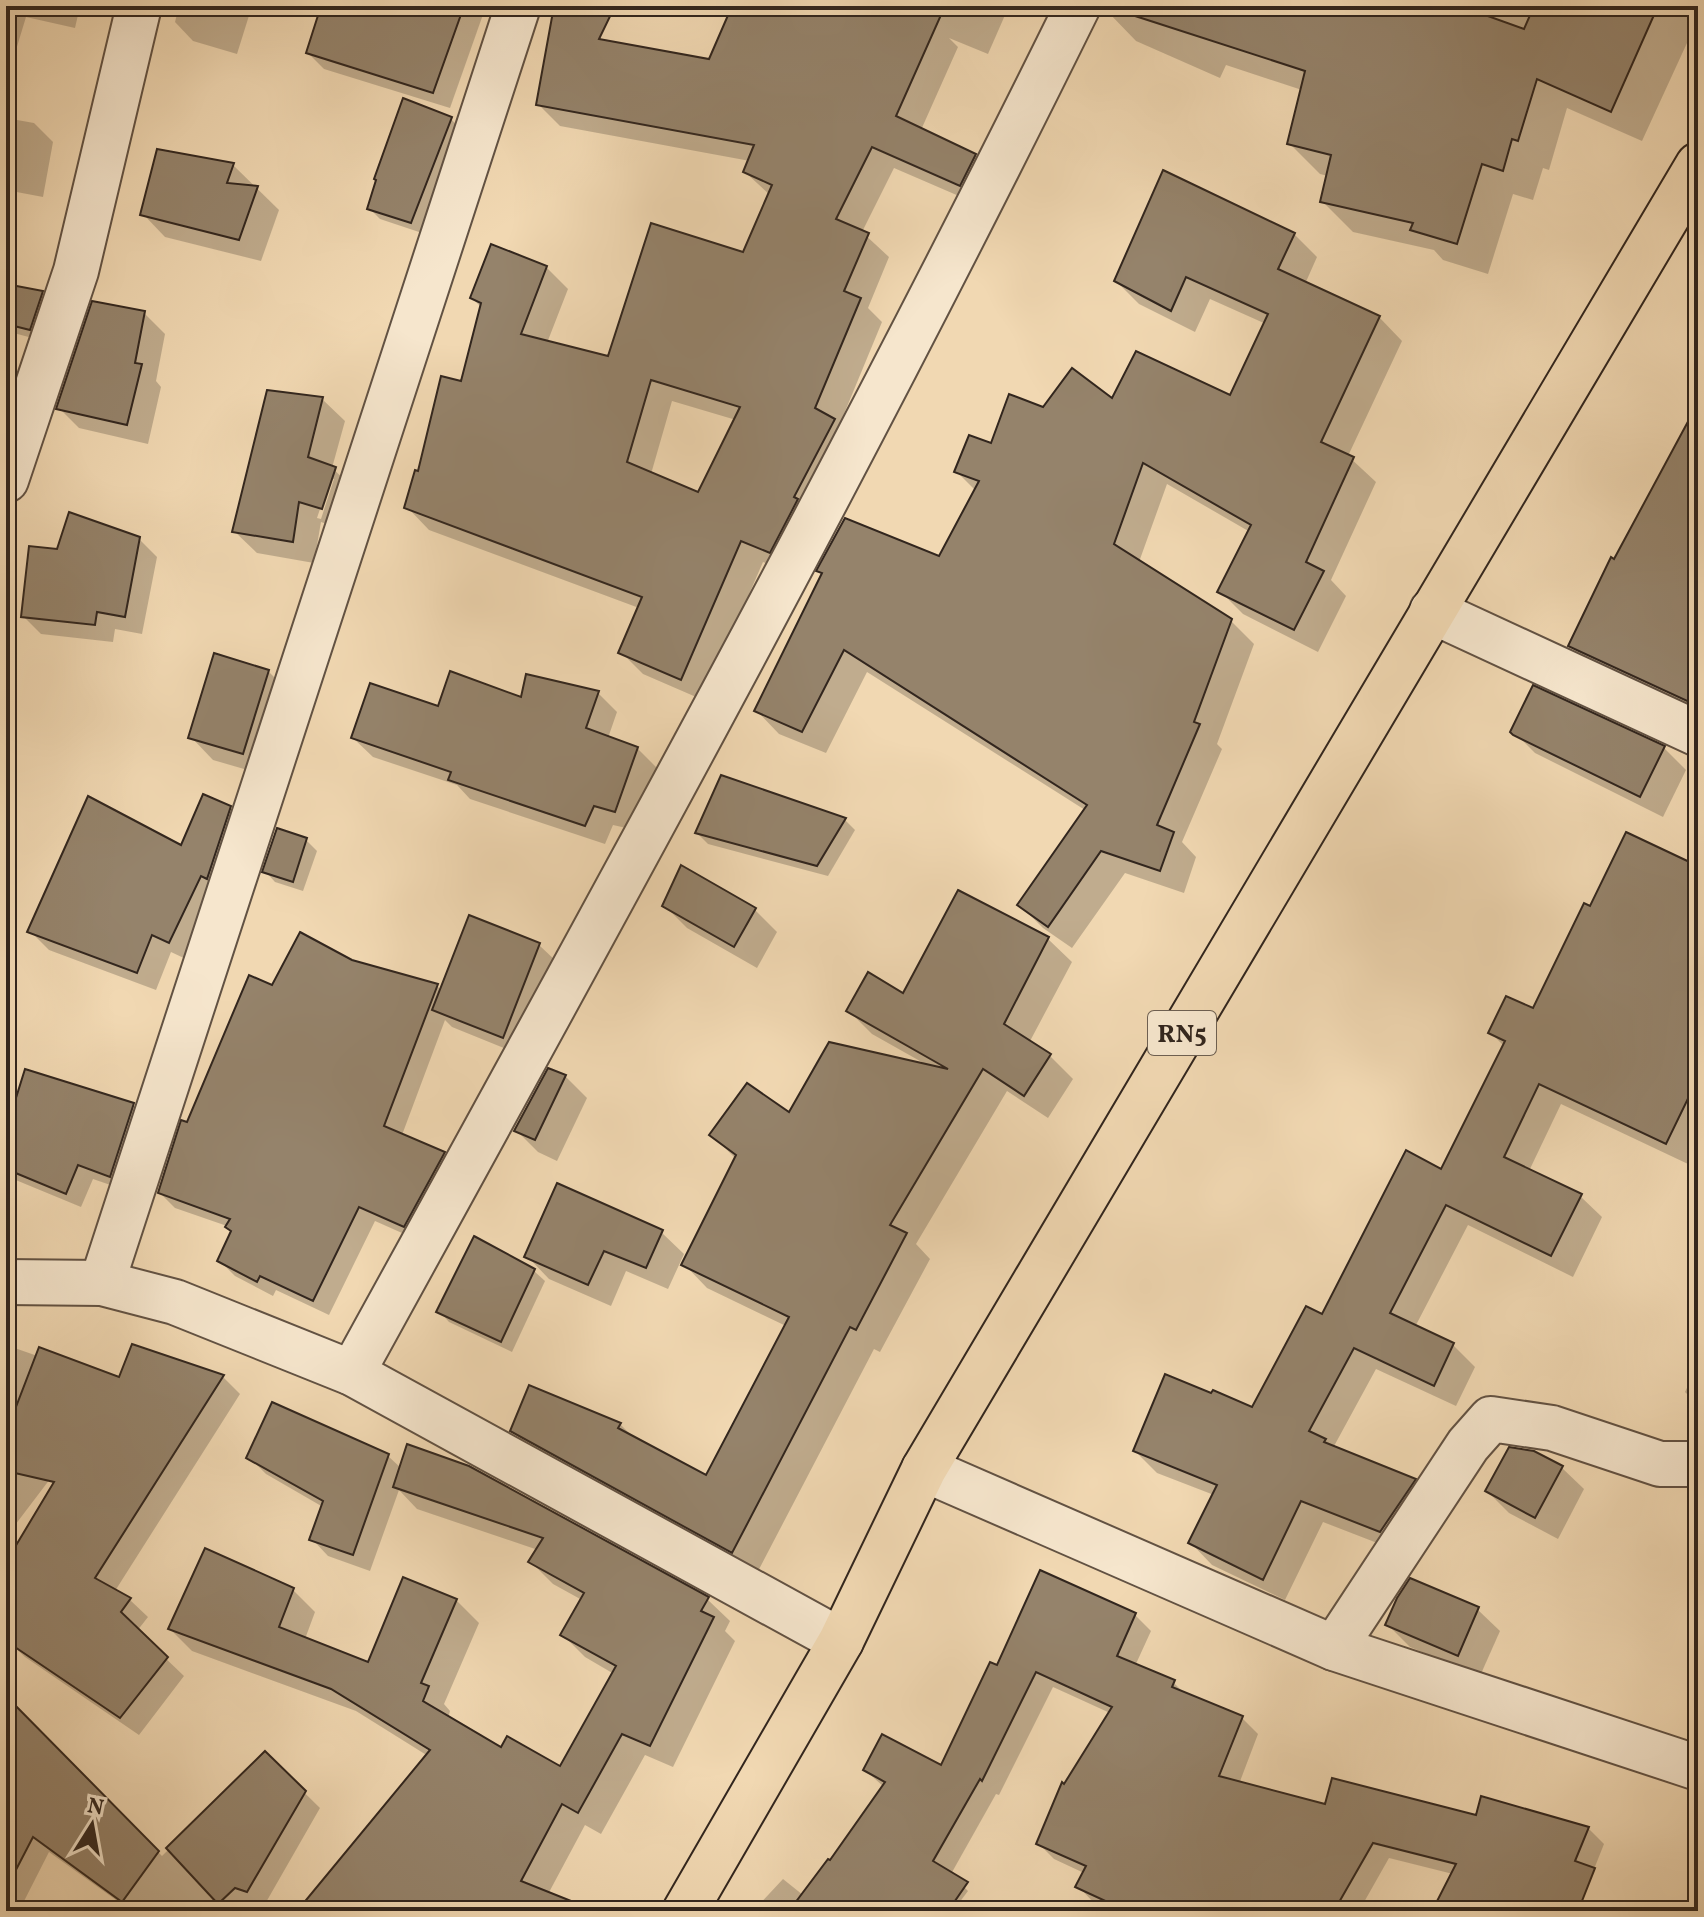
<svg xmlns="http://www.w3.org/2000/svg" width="1704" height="1917" font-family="Vollkorn,serif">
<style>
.shadow{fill:#0003;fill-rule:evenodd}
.building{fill:#95836b;stroke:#32261e;stroke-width:2;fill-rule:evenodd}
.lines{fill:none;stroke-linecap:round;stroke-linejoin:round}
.minor-casing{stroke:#625243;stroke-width:48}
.highway-casing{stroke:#32261e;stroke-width:48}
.minor{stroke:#f6e6cd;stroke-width:44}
.highway{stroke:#f1d8b2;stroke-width:44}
.labels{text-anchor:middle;stroke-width:6;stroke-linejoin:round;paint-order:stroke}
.shield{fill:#f6e6cd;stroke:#6d6052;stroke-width:2}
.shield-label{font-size:26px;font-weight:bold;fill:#32261e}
</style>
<rect width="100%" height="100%" fill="#f1d8b2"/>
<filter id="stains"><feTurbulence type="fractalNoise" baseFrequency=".0025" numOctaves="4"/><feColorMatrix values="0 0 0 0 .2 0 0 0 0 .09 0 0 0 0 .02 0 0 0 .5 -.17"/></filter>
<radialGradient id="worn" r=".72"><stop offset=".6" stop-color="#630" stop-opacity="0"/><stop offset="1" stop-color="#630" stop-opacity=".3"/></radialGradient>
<g class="shadow">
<path d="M6 6H80L75 28 26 17 6 83Z"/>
<path d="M179 6H252L237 54 193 41 175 22Z"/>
<path d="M323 6H486L450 108 324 69 308 53Z"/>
<path d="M734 6H1009L988 54 949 38 958 47 921 130 975 156 997 178 982 206 894 168 862 232 889 257 868 308 882 322 839 426 856 443 792 573 763 562 703 700 643 674 621 652 639 608 429 530 407 507 420 474 463 383 482 308 472 298 546 267 568 289 547 343 609 359 744 255 770 195 745 172 750 161 560 126 538 104 710 61ZM672 401 736 420 699 495 651 474Z"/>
<path d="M1107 6H1698V19L1642 141 1567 108 1549 170 1543 168 1533 200 1513 194 1488 274 1443 260 1434 250 1353 232 1322 201 1328 176 1320 174 1289 143 1302 90 1226 65 1220 78 1136 41 1106 10Z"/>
<path d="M6 118 34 123 53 142 43 197 6 190Z"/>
<path d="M451 119 461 130 422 233 380 219 369 208Z"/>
<path d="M233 165 279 210 261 261 165 237 143 214Z"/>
<path d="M1294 234 1317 257 1305 284 1379 317 1402 341 1348 456 1376 482 1331 580 1346 596 1318 652 1243 614 1220 591 1250 532 1167 484 1139 562 1231 621 1254 644 1217 744 1222 749 1182 842 1196 857 1184 893 1125 873 1072 948 1043 928 1020 905 1085 810 867 672 826 753 779 734 756 710 823 575 819 571 940 559 976 491 957 472 1043 409 1113 402 1231 398 1266 324 1210 299 1195 332 1139 304 1116 281Z"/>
<path d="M6 286 42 293 52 304 40 340 6 331Z"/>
<path d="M144 313 165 334 156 381 161 387 148 444 79 428 59 408Z"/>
<path d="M322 399 345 421 332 468 357 491 344 530 321 522 314 563 257 553 234 531ZM330 479H334L321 519 317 518Z"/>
<path d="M1698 407V717L1592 668 1570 646Z"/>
<path d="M139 539 157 557 142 634 115 629 113 642 41 634 23 616 58 551Z"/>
<path d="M268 671 290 693 265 775 213 760 191 737Z"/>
<path d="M1534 688 1664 748 1686 770 1663 817 1535 753 1513 731Z"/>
<path d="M598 693 617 712 608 738 637 748 657 768 635 830 613 825 605 844 470 799 457 785 373 757 353 738 439 708Z"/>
<path d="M230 808 249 826 188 960 171 952 156 990 49 950 30 931 182 848Z"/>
<path d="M845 820 855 830 828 876 708 844 697 833Z"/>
<path d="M306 840 317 851 303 891 275 882 265 871Z"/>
<path d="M1698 868V1144L1688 1164 1561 1104 1529 1171 1580 1196 1602 1217 1573 1277 1468 1225 1415 1327 1453 1345 1475 1367 1456 1406 1376 1369 1333 1448 1415 1480 1436 1502 1403 1553 1323 1522 1285 1600 1212 1565 1191 1543 1214 1495 1157 1473 1135 1451 1253 1409 1323 1317 1442 1172 1505 1047 1491 1033 1534 1011 1591 908Z"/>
<path d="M958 893 1048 939 1072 962 1029 1043 1050 1056 1073 1079 1048 1118 1007 1091 916 1244 930 1259 880 1352 874 1349 756 1575 535 1454 512 1430 620 1424 634 1438 707 1478 786 1326 707 1288 684 1264 736 1159 712 1135 790 1115 927 1065 872 1034 848 1010 904 996Z"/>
<path d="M664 905 755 910 777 932 757 968 687 928Z"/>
<path d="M539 945 557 962 521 1055 452 1027 445 1020 402 1135 444 1154 459 1170 420 1241 375 1221 329 1315 276 1290 273 1296 235 1276 220 1261 233 1233 227 1226 175 1208 160 1193 188 1125 273 987 351 962 437 986 442 991Z"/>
<path d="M565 1076 587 1098 557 1161 538 1152 516 1130Z"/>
<path d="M133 1105 148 1119 125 1190 93 1179 81 1207 6 1176V1125L9 1126Z"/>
<path d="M661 1232 684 1254 668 1289 626 1271 611 1306 549 1279 527 1256Z"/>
<path d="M534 1271 545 1281 512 1352 449 1322 439 1311Z"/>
<path d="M6 1345 118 1384 223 1377 240 1394 115 1591 130 1600 148 1617 137 1631 184 1676 139 1735 25 1657 7 1640 113 1396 6 1537V1447L17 1396 6 1392Z"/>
<path d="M1698 1365V1405L1685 1392Z"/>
<path d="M388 1456 401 1468 707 1599 730 1621 725 1631 735 1641 673 1767 645 1755 601 1834 585 1825 539 1911H299L428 1756 356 1711 192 1651 170 1629 293 1590 315 1612 305 1639 370 1665 456 1600 479 1623 444 1704 450 1711 448 1718 502 1749 561 1769 614 1674 585 1657 563 1635 582 1600 553 1584 531 1562 538 1550 417 1509 399 1490 370 1571 328 1556 312 1539 323 1507 266 1474 249 1457Z"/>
<path d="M1561 1467 1584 1489 1558 1539 1509 1513 1487 1491Z"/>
<path d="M1477 1609 1500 1631 1480 1676 1410 1647 1388 1625Z"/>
<path d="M1135 1615 1151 1631 1135 1666 1173 1682 1187 1696 1242 1718 1258 1734 1239 1784 1327 1806 1588 1828 1604 1844 1579 1907 1524 1911H1434L1453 1874 1389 1858 1359 1911H1109L1094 1903 1078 1886 1084 1873 1054 1859 1038 1843 1065 1786 1110 1713 1053 1687 999 1795 996 1794 951 1874 968 1891 953 1911H753L783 1879 803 1895 830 1863 884 1787 865 1770 942 1768 998 1667Z"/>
<path d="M6 1698 162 1856 265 1754 320 1808 261 1911H122L123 1905 49 1852 19 1911H6Z"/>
</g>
<g class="building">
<path d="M321 6H464L433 93 306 53Z"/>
<path d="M554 6H615L599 39 709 59 732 6H945L896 116 976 154 960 186 872 147 836 219 869 233 844 291 861 298 815 408 835 419 794 497 798 499 770 553 741 541 681 680 618 653 642 597 404 508 415 470 418 471 441 376 461 381 481 303 470 298 491 244 547 266 521 334 608 356 651 223 743 252 772 185 743 172 754 145 536 105ZM651 380 740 407 698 492 627 462Z"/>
<path d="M1131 6H1460L1524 29 1534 6H1658L1611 112 1537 79 1518 141 1512 139 1503 171 1482 164 1457 244 1410 230 1413 223 1320 202 1331 155 1287 144 1305 71 1129 14Z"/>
<path d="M403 98 452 117 411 223 367 209 376 180 374 179Z"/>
<path d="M157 149 234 163 227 183 258 186 239 240 140 215Z"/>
<path d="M1163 170 1295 233 1278 269 1380 316 1321 442 1354 457 1306 562 1324 571 1294 630 1217 592 1251 525 1143 463 1114 544 1232 619 1194 722 1200 724 1157 825 1174 832 1160 871 1101 851 1048 927 1017 905 1087 805 844 650 802 732 754 711 822 573 816 571 845 518 939 556 979 481 954 472 969 435 991 443 1009 394 1043 407 1072 368 1112 398 1136 351 1230 395 1268 314 1186 277 1171 311 1114 281Z"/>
<path d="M6 284 43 291 30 330 6 324Z"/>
<path d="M92 301 145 311 135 363 142 364 127 425 56 409Z"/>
<path d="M267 390 323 397 308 457 336 467 322 509 299 502 293 542 232 532Z"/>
<path d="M1698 403V706L1568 646 1611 557 1614 559Z"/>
<path d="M69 512 140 537 125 617 97 612 95 625 21 617 29 546 57 549Z"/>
<path d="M214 653 269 670 243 754 188 738Z"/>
<path d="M450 671 521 697 526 674 599 691 586 728 638 747 615 812 594 806 585 826 448 780 451 772 351 738 370 683 438 706Z"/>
<path d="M1533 685 1665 746 1640 797 1513 735 1510 732Z"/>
<path d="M721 775 846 818 817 866 695 833Z"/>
<path d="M203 794 231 806 207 879 201 876 169 943 152 935 137 973 27 932 88 796 181 845Z"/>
<path d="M277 828 307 838 293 882 262 872Z"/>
<path d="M1626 832 1698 866V1078L1666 1144 1539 1084 1504 1157 1582 1194 1551 1256 1446 1205 1390 1313 1454 1343 1434 1386 1354 1348 1309 1431 1326 1439 1324 1442 1416 1479 1380 1532 1301 1501 1263 1580 1188 1543 1217 1485 1133 1451 1165 1374 1211 1393 1213 1390 1252 1407 1306 1306 1322 1314 1406 1150 1441 1169 1505 1041 1488 1033 1506 996 1533 1008 1584 903 1590 906Z"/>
<path d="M681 865 756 908 734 947 662 906Z"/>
<path d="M958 890 1049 937 1004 1024 1051 1054 1024 1096 983 1069 890 1225 907 1233 856 1330 850 1327 732 1553 510 1431 529 1385 621 1423 618 1428 706 1475 789 1317 681 1265 736 1155 709 1135 747 1083 789 1112 829 1042 948 1069 846 1011 868 972 903 993Z"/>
<path d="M469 915 540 943 503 1038 432 1010Z"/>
<path d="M300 932 352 960 438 984 384 1126 445 1152 404 1227 359 1207 313 1301 260 1276 257 1282 217 1261 231 1231 225 1227 230 1219 158 1193 181 1120 187 1122 249 975 272 985Z"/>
<path d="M548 1068 566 1075 535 1140 514 1131Z"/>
<path d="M25 1069 134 1103 110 1177 78 1165 66 1194 6 1169V1130Z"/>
<path d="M557 1183 663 1230 646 1268 604 1251 588 1285 524 1257Z"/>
<path d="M474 1236 535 1269 501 1342 436 1312Z"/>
<path d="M132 1344 224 1375 95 1578 131 1598 121 1612 168 1657 120 1718 6 1641V1562L54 1482 6 1471V1437L11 1412H14L39 1347 119 1377Z"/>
<path d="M272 1402 389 1454 353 1555 309 1540 323 1501 246 1458Z"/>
<path d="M407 1444 469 1466 709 1597 701 1611 714 1617 650 1746 622 1734 578 1813 562 1804 521 1881 591 1909V1911H297L430 1750 331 1689 168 1629 205 1548 294 1588 279 1627 368 1662 403 1577 457 1599 421 1683 429 1686 423 1701 501 1747 507 1736 560 1766 616 1666 560 1635 584 1593 528 1562 543 1538 393 1487Z"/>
<path d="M1509 1447 1534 1451 1563 1466 1535 1518 1485 1491Z"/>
<path d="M1040 1570 1136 1613 1117 1656 1175 1680 1172 1687 1243 1716 1219 1776 1325 1804 1332 1778 1476 1815 1481 1796 1589 1827 1575 1861 1595 1868 1578 1911H1432L1456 1864 1373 1843 1334 1911H1127L1075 1887 1086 1866 1036 1844 1062 1782 1064 1784 1112 1707 1036 1672 982 1781 980 1779 933 1861 968 1882 948 1911H789L828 1859 830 1860 885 1782 863 1770 882 1734 941 1765 990 1662 997 1665Z"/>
<path d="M1410 1578 1479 1607 1458 1656 1385 1625 1397 1598Z"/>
<path d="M6 1696 159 1851 122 1902 33 1837 6 1889Z"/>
<path d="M265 1751 306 1791 247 1892 235 1888 218 1904 166 1848Z"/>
</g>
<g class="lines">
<defs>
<g id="minor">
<path d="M6 480 76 271 139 6"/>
<path d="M1432 611 1698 734"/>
<path d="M6 1282 102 1283 175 1302 352 1373 841 1641"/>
<path d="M102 1283 518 6"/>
<path d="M352 1373C601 921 850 469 1078 6"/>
<path d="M924 1469 1334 1648 1698 1768"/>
<path d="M1334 1648 1468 1445 1491 1419 1552 1428 1660 1464H1698"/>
</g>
<path id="highway" d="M685 1911 841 1641 924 1469 1698 165"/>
</defs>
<use href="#minor" class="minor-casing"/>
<use href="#highway" class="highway-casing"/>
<use href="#minor" class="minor"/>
<use href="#highway" class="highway"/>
</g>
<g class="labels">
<rect class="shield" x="1148" y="1011" width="68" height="44" rx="6"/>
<g class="shield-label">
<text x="1182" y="1042">RN5</text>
</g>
</g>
<rect width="1704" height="1917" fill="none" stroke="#f1d8b2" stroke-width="32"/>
<rect x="8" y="8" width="1688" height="1901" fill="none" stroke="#32261e" stroke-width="4"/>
<rect x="16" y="16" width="1672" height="1885" fill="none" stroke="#32261e" stroke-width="2"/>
<g transform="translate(92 1825) rotate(11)" stroke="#f6e6cd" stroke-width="6" paint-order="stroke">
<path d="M0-6L14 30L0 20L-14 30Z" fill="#32261e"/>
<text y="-12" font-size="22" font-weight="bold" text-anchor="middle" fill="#32261e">N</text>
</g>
<rect width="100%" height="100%" filter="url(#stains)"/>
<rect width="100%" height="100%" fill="url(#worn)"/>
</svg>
